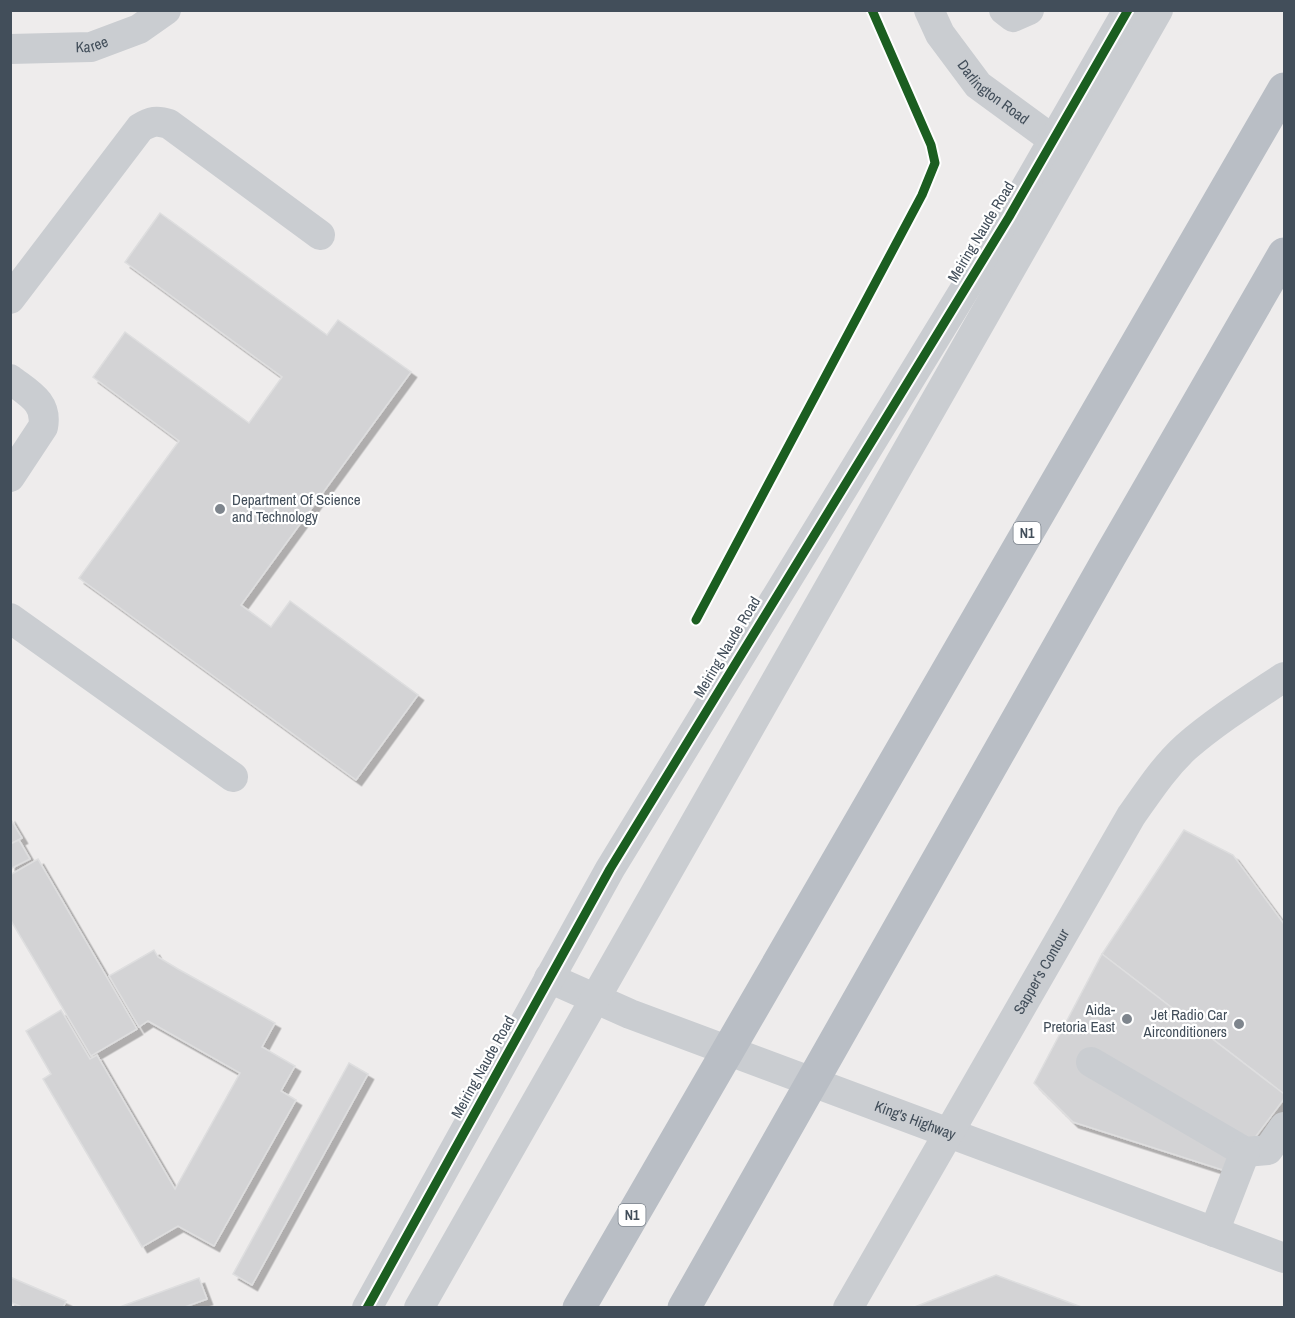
<svg xmlns="http://www.w3.org/2000/svg" width="1295" height="1318" font-family="'Archivo Narrow',sans-serif">
<style>
.building{fill:#d3d3d5;stroke:#dededf;stroke-width:1.5;filter:url(#shadow)}
.lines{fill:none;stroke-linecap:round;stroke-linejoin:round}
.minor{stroke:#cacdd1;stroke-width:30}
.highway{stroke:#b9bec5;stroke-width:33}
.cycleway-casing{stroke:#fff;stroke-width:13}
.cycleway{stroke:#1b5e20;stroke-width:9}
.poi-dot{fill:#7e858d;stroke:#fff;stroke-width:2}
.labels{text-anchor:middle;stroke-width:4.5;stroke-linejoin:round;paint-order:stroke}
.shield{fill:#fff;stroke:#7b838c;stroke-width:1.5}
.shield-label{font-size:14px;font-weight:bold;fill:#424e5a}
.street-label{font-size:15px;fill:#424e5a;stroke:#fff}
.poi-label{font-size:15px;fill:#424e5a;stroke:#fff;text-anchor:end}
</style>
<defs>
<filter id="shadow"><feDropShadow dx="5.5" dy="5.5" stdDeviation="0" flood-color="#0004"/></filter>
</defs>
<rect width="100%" height="100%" fill="#eeecec"/>
<g class="building">
<path d="M160 213 327 335 338 320 411 372 241 605 271 627 290 601 418 695 356 780 79 578 179 441 93 377 125 332 249 423 282 377 125 262Z"/>
<path d="M10 818 22 838 10 844Z"/>
<path d="M1184 830 1233 855 1284 924V1094L1102 954Z"/>
<path d="M19 840 30 859 10 869V844Z"/>
<path d="M38 859 137 1029 91 1056 10 919V875Z"/>
<path d="M154 950 158 957 178 969 275 1023 262 1047 295 1066 281 1091 296 1100 214 1246 178 1226 142 1247 43 1079 51 1074 26 1031 61 1010 90 1059 97 1055 175 1189 240 1073 148 1021 139 1027 109 976Z"/>
<path d="M1102 954 1284 1094V1099L1229 1172 1073 1122 1034 1083Z"/>
<path d="M349 1063 368 1074 252 1285 233 1274Z"/>
<path d="M996 1275 1084 1308H912Z"/>
<path d="M10 1277 66 1301 63 1308H24L10 1302Z"/>
<path d="M199 1278 207 1299 182 1308H117Z"/>
</g>
<g class="lines">
<g class="minor">
<path id="s1" d="M929 10 940 34 978 85 1071 153"/>
<path d="M1004 10 1013 17 1029 10"/>
<path id="s2" d="M10 49 91 47 139 29 166 10"/>
<path d="M10 299 140 128C151 121 157 120 169 124L320 235"/>
<path d="M10 379C28 393 48 402 43 427L10 477"/>
<path d="M10 618 233 777"/>
<path id="s3" d="M549 978 630 1014 1284 1258"/>
<path d="M1091 1062 1245 1152 1268 1150 1284 1127"/>
<path d="M1214 1232 1245 1152"/>
<path d="M367 1308 610 869 1009 217 1128 10"/>
<path d="M419 1308 1158 10"/>
<path id="s4" d="M848 1308 1131 816C1148 792 1164 767 1186 747 1216 721 1251 699 1284 677"/>
</g>
<g class="highway">
<path d="M579 1308 1284 89"/>
<path d="M684 1308 1110 556 1284 254"/>
</g>
<defs>
<g id="cycleway">
<path d="M696 620 922 195 935 163 931 145 872 10"/>
<path d="M367 1308 610 869 1009 217 1128 10"/>
</g>
</defs>
<use href="#cycleway" class="cycleway-casing"/>
<use href="#cycleway" class="cycleway"/>
</g>
<g class="poi-dot">
<circle cx="220" cy="509" r="6"/>
<circle cx="1127" cy="1019" r="6"/>
<circle cx="1239" cy="1024" r="6"/>
</g>
<g class="labels">
<g class="shield">
<rect x="1013.5" y="522" width="27" height="22" rx="4.5"/>
<rect x="618.5" y="1204" width="27" height="22" rx="4.5"/>
</g>
<g class="shield-label">
<text x="1027" y="538">N1</text>
<text x="632" y="1220">N1</text>
</g>
<g class="street-label">
<text dy="5" stroke="none"><textPath href="#s2" startOffset="82">Karee</textPath></text>
<text dy="5" stroke="none"><textPath href="#s1" startOffset="106">Darlington Road</textPath></text>
<text transform="translate(981 232) rotate(-59)" y="5">Meiring Naude Road</text>
<text transform="translate(727 647) rotate(-59)" y="5">Meiring Naude Road</text>
<text dy="5" stroke="none"><textPath href="#s4" startOffset="388">Sapper's Contour</textPath></text>
<text transform="translate(483 1067) rotate(-61)" y="5">Meiring Naude Road</text>
<text dy="5" stroke="none"><textPath href="#s3" startOffset="393">King's Highway</textPath></text>
</g>
<g class="poi-label">
<text x="232" y="505" text-anchor="start">Department Of Science<tspan x="232" dy="17">and Technology</tspan></text>
<text x="1115" y="1015">Aida-<tspan x="1115" dy="17">Pretoria East</tspan></text>
<text x="1227" y="1020">Jet Radio Car<tspan x="1227" dy="17">Airconditioners</tspan></text>
</g>
</g>
<rect width="1295" height="1318" fill="none" stroke="#424e5a" stroke-width="24"/>
</svg>
